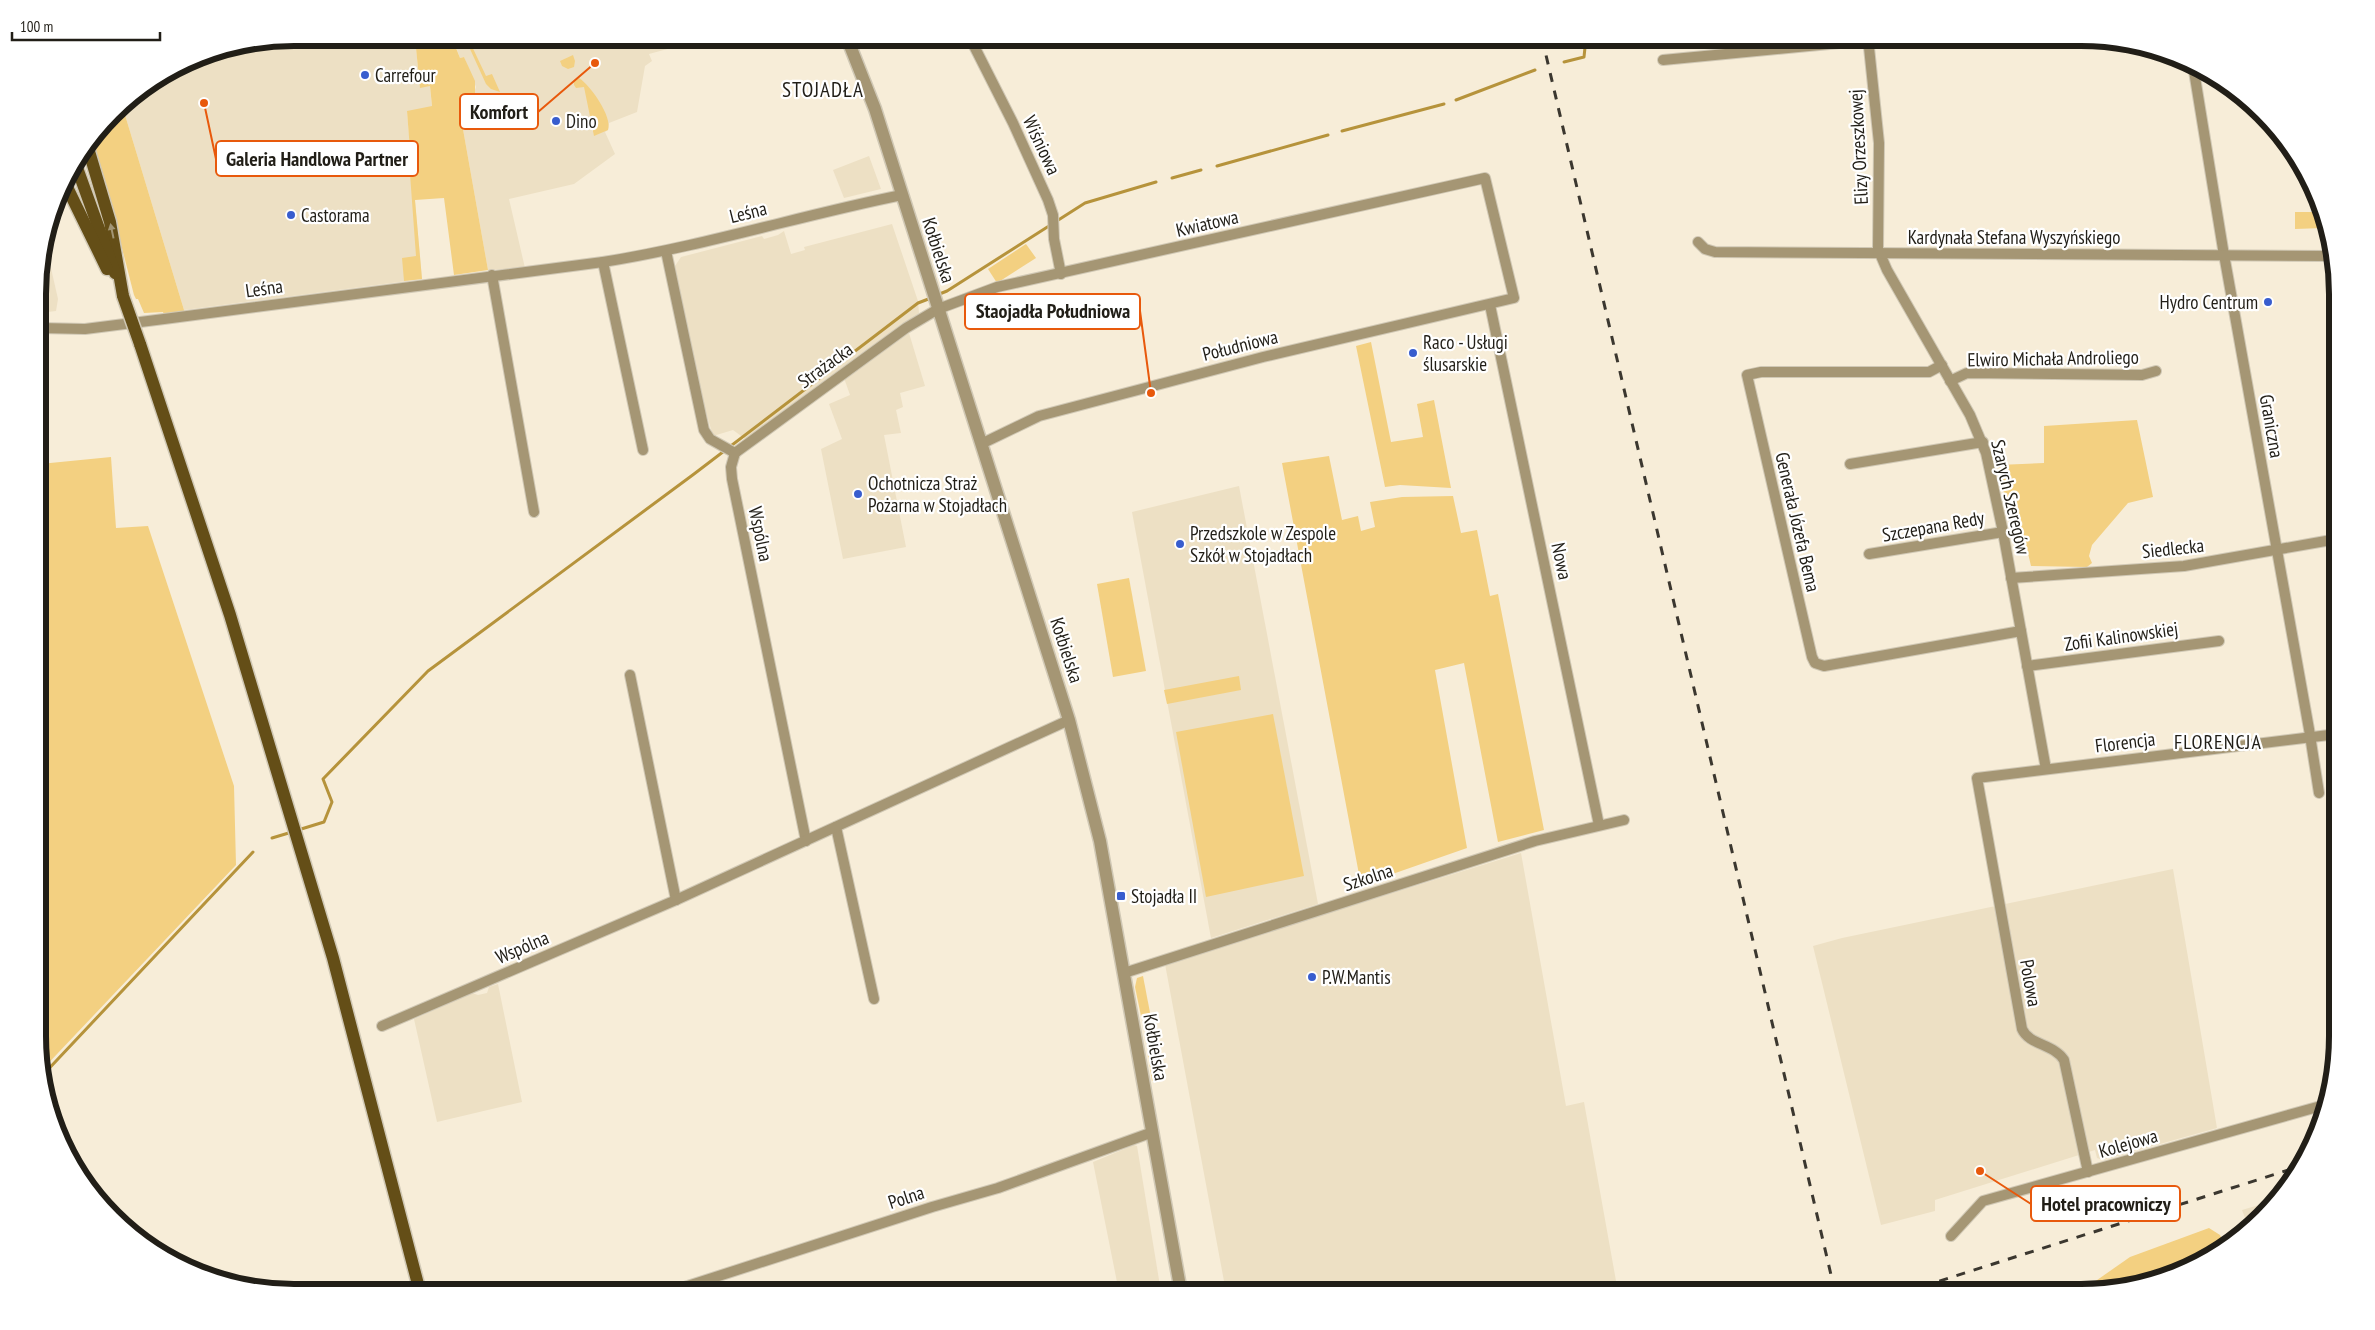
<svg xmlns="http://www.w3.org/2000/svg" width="2375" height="1330" font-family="'PT Sans Narrow',sans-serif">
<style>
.built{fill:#ede0c4}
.green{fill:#f3d081}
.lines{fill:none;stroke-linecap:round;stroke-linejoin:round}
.stream{stroke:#b6933b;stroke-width:3}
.minor-casing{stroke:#d0c8b5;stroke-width:12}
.tertiary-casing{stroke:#d0c8b5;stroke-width:15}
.primary-casing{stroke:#d0c8b5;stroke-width:15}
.minor{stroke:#a59674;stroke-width:10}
.tertiary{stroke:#a59674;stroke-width:12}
.primary{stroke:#644e17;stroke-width:12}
.rail{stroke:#3b372f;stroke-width:3;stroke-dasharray:9 9;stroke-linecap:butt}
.primary-bridge-casing{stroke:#d0c8b5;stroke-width:15;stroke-linecap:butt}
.primary-bridge{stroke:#644e17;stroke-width:12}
.oneway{fill:#a29574}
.poi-dot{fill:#385dce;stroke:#fff;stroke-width:2}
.labels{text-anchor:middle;stroke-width:4.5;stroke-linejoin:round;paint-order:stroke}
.poi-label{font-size:19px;fill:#211e17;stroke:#fff;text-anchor:start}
.street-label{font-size:19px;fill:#211e17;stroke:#fff}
.neighbourhood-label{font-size:20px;letter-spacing:1px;fill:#211e17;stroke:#fff}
.quarter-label{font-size:21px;letter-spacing:1px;fill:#211e17;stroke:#fff}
.rim{fill:none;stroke:#211e17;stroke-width:6}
.leader{fill:none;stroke:#e8590c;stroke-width:2}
.callout-dot{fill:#e8590c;stroke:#fff;stroke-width:2}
.callout{fill:#fff;stroke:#e8590c;stroke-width:2}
.callout-label{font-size:20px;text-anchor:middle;font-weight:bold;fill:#211e17}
</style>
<rect width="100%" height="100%" fill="#f7edd8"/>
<g class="built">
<path d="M294 38H415L420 87 430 86 432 107 407 112 422 279 184 310 122 105 196 57Z"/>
<path d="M455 38H708L649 54 652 61 645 66 637 112 609 123 608 130 605 132 615 154 574 184 509 199 525 268 488 270 461 118 463 107 472 99 476 87 464 57 460 58 456 47 458 46Z"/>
<path d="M869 156 881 189 844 198 833 170Z"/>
<path d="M892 224 918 301 919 313 748 441 733 430 713 436 700 392 675 266 681 257 762 236 764 239 778 235 784 231 791 254 805 250 804 247Z"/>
<path d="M45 242 58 299 56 311 40 313V261Z"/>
<path d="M909 333 925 386 900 393 903 407 896 410 901 433 884 435 906 547 843 559 821 449 842 439 829 404 850 395 844 378Z"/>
<path d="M1239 486 1318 904 1211 938 1132 512Z"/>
<path d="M1521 853 1566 1106 1584 1102 1618 1292H1226L1165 964Z"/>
<path d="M2173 869 2217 1128 2103 1160 2097 1158 2095 1150 1935 1200V1211L1881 1225 1813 946 1842 938Z"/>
<path d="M498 984 522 1102 437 1122 414 1019 472 993 478 995 487 993 489 987Z"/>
<path d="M1134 1145 1137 1146 1161 1292H1119L1093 1162Z"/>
<path d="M2276 1200 2263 1217 2249 1228 2242 1210Z"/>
</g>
<g class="green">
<path d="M415 38H455L459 46 456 48 460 58 464 57 475 81V93L463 107 461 118 488 270 454 275 444 198 415 200 422 279 404 281 402 258 416 256 410 174 395 175V172L404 173 409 165 408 151 410 150 407 111 432 106 430 86 420 88Z"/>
<path d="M465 38H468L486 76 492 74 500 92 491 89 486 84Z"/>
<path d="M573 55 575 61 574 67 568 69 562 66 560 61Z"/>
<path d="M579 78C590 85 613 117 608 130L594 136 584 87 576 88 574 85V81Z"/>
<path d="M122 105 184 310 185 313 164 315 163 312 144 313 138 299H136L134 295 112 209 92 143Z"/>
<path d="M2295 212H2323V228L2295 229Z"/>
<path d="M1026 244 1036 258 997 283 988 269Z"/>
<path d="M1371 342 1391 442 1423 437 1417 404 1434 400 1451 488 1400 485 1385 487 1356 346Z"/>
<path d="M2137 420 2153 497 2128 503 2092 545 2089 556 2092 563 2087 567 2031 566 2027 549 2016 551 1998 465 2044 463V426Z"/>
<path d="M1329 456 1342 520 1358 516 1361 531 1375 527 1370 502 1402 497 1453 496 1461 533 1477 530 1490 596 1498 594 1544 830 1498 842 1464 663 1435 670 1467 848 1361 885 1282 463Z"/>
<path d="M111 457 116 528 148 526 234 786 236 865 40 1072V464Z"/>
<path d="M1129 578 1146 671 1113 677 1097 584Z"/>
<path d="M1239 676 1241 690 1167 704 1164 690Z"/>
<path d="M1273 714 1304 876 1206 897 1176 732Z"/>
<path d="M1143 976 1152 1023 1141 1016 1135 987 1137 978Z"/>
<path d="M1155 1042 1162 1081H1152L1148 1054Z"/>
<path d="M2209 1228 2220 1235 2225 1246C2185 1277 2130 1292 2080 1292L2130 1257Z"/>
</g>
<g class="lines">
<g class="stream">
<path d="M1564 62 1584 57 1586 38"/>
<path d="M1456 100 1535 70"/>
<path d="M1342 131 1444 104"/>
<path d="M1217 166 1328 135"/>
<path d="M1172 178 1201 170"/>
<path d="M937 295 947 291 1085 203 1156 182"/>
<path d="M298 830 324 822 332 802 323 779 428 671 694 474 918 303 931 298"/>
<path d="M272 838 292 832"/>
<path d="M41 1077 253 852"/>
</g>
<defs>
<g id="minor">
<path d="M970 38 1013 123 1048 200 1053 215 1054 239 1061 274"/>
<path d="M1868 38 1879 143 1878 249 1887 270 1970 415 1986 453 2003 532 2046 769"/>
<path d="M1663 60 1892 38"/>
<path d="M2193 65 2223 249 2309 729 2319 793"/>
<path d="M1698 242 1705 249 1715 252 2333 256"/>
<path d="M666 251 704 430 710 439 735 453"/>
<path d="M603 262 643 450"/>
<path d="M492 275 534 512"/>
<path d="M1490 305 1599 825"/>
<path d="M40 328 85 329 164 319 603 262C704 246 802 215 902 195"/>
<path d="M1942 365 1929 372H1761L1747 375 1812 657 1815 663 1824 666 2021 631"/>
<path d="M1950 381 1967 373 2142 375 2156 371"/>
<path d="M735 453 906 328 938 309 997 287 1485 178 1514 298 1263 357 1039 416 981 444"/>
<path d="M735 453 731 467 732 479 806 841"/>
<path d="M1850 464 1983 442"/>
<path d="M1869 554 2003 532"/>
<path d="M2011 578 2184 566 2337 539"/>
<path d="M2027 666 2219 641"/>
<path d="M630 675 676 900"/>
<path d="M836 827 874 999"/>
<path d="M1124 973 1535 841 1624 820"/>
<path d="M382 1026 676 900 1069 720"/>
<path d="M2088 1172 2064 1060C2054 1044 2029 1045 2022 1029L1977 778 2337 734"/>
<path d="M1951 1236 1983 1201 2328 1104"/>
<path d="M669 1292 932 1207 998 1188 1153 1132"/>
</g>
<path id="tertiary" d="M847 38 875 109 1069 720 1100 841 1181 1292"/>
<g id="primary">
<path d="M88 148 110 222 123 296"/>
<path d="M76 165 115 273"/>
<path d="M64 181 107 269"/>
<path d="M140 344 230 615 333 958 420 1292"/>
</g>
</defs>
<use href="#minor" class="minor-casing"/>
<use href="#tertiary" class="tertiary-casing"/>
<use href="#primary" class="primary-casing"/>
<use href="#minor" class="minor"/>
<use href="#tertiary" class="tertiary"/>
<use href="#primary" class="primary"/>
<g class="rail">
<path d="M1542 38 1835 1292"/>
<path d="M1905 1292 2301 1166"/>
</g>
<defs>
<path id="primary-bridge" d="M123 296 140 344"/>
</defs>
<use href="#primary-bridge" class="primary-bridge-casing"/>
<use href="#primary-bridge" class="primary-bridge"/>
</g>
<defs><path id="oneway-solid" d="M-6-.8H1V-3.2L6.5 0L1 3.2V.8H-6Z" transform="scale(1.25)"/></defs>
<use class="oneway" href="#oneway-solid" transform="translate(112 231) rotate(-102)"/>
<g class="poi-dot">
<circle cx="365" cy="75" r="5"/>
<circle cx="556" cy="121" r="5"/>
<circle cx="291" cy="215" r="5"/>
<circle cx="2268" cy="302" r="5"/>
<circle cx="1413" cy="353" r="5"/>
<circle cx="858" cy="494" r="5"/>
<circle cx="1180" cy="544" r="5"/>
<rect x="1116" y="891" width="10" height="10" rx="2.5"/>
<circle cx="1312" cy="977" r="5"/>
</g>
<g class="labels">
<g class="poi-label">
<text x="375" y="82">Carrefour</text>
<text x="566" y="128">Dino</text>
<text x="301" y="222">Castorama</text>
<text x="2258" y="309" text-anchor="end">Hydro Centrum</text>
<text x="1423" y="349">Raco - Usługi<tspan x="1423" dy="22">ślusarskie</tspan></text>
<text x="868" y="490">Ochotnicza Straż<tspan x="868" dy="22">Pożarna w Stojadłach</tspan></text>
<text x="1190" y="540">Przedszkole w Zespole<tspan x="1190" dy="22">Szkół w Stojadłach</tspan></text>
<text x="1131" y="903">Stojadła II</text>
<text x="1322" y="984">P.W.Mantis</text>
</g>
<g class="street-label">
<text transform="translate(1042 145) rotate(65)" y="7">Wiśniowa</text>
<text transform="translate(1858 147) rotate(-93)" y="7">Elizy Orzeszkowej</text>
<text transform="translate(748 212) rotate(-14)" y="7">Leśna</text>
<text transform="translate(1207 223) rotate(-13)" y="7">Kwiatowa</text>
<text x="2014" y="244">Kardynała Stefana Wyszyńskiego</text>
<text transform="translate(939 250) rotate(72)" y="7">Kołbielska</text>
<text transform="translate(264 288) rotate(-8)" y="7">Leśna</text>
<text transform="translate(1240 345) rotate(-14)" y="7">Południowa</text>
<text transform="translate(2053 358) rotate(-1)" y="7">Elwiro Michała Androliego</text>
<text transform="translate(825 365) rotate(-36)" y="7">Strażacka</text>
<text transform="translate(2272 426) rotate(80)" y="7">Graniczna</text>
<text transform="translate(2011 497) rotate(77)" y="7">Szarych Szeregów</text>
<text transform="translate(1798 522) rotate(77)" y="7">Generała Józefa Bema</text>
<text transform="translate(1933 526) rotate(-10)" y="7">Szczepana Redy</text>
<text transform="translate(761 534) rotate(78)" y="7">Wspólna</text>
<text transform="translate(2173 548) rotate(-6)" y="7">Siedlecka</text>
<text transform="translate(1562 561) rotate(78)" y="7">Nowa</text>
<text transform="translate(2121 636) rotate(-8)" y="7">Zofii Kalinowskiej</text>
<text transform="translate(1067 650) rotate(72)" y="7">Kołbielska</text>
<text transform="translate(2125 742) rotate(-7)" y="7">Florencja</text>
<text transform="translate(1368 877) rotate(-18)" y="7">Szkolna</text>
<text transform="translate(522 947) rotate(-23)" y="7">Wspólna</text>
<text transform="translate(2031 983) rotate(80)" y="7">Polowa</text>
<text transform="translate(1156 1047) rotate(80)" y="7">Kołbielska</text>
<text transform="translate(2128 1143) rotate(-16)" y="7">Kolejowa</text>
<text transform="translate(906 1197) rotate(-18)" y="7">Polna</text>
</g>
<g class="neighbourhood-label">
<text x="2218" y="749">FLORENCJA</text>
</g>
<g class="quarter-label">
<text x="823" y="97">STOJADŁA</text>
</g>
</g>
<path d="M0 0H2375V1330H0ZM294 46H2081A248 248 0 0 1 2329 294V1036A248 248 0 0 1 2081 1284H294A248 248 0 0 1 46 1036V294A248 248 0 0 1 294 46Z" fill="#fff" fill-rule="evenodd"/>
<path class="rim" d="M294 46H2081A248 248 0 0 1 2329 294V1036A248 248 0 0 1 2081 1284H294A248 248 0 0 1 46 1036V294A248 248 0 0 1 294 46Z"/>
<path class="leader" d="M595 63L538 112M204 103L216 159M1151 393L1140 311M1980 1171L2031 1204"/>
<g class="callout-dot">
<circle cx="595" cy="63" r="5"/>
<circle cx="204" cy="103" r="5"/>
<circle cx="1151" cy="393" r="5"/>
<circle cx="1980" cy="1171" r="5"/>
</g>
<g class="callout">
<rect x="460" y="94" width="78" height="35" rx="5"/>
<rect x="216" y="141" width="202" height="35" rx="5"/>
<rect x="965" y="294" width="175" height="35" rx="5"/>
<rect x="2031" y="1186" width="149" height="35" rx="5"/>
</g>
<g class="callout-label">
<text x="499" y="119">Komfort</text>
<text x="317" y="166">Galeria Handlowa Partner</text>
<text x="1053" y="318">Staojadła Południowa</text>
<text x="2106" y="1211">Hotel pracowniczy</text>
</g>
<path d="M12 32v8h148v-8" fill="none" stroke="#211e17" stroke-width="2.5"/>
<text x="20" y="32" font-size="15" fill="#211e17" stroke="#ffffff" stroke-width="4" paint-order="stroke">100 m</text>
</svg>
